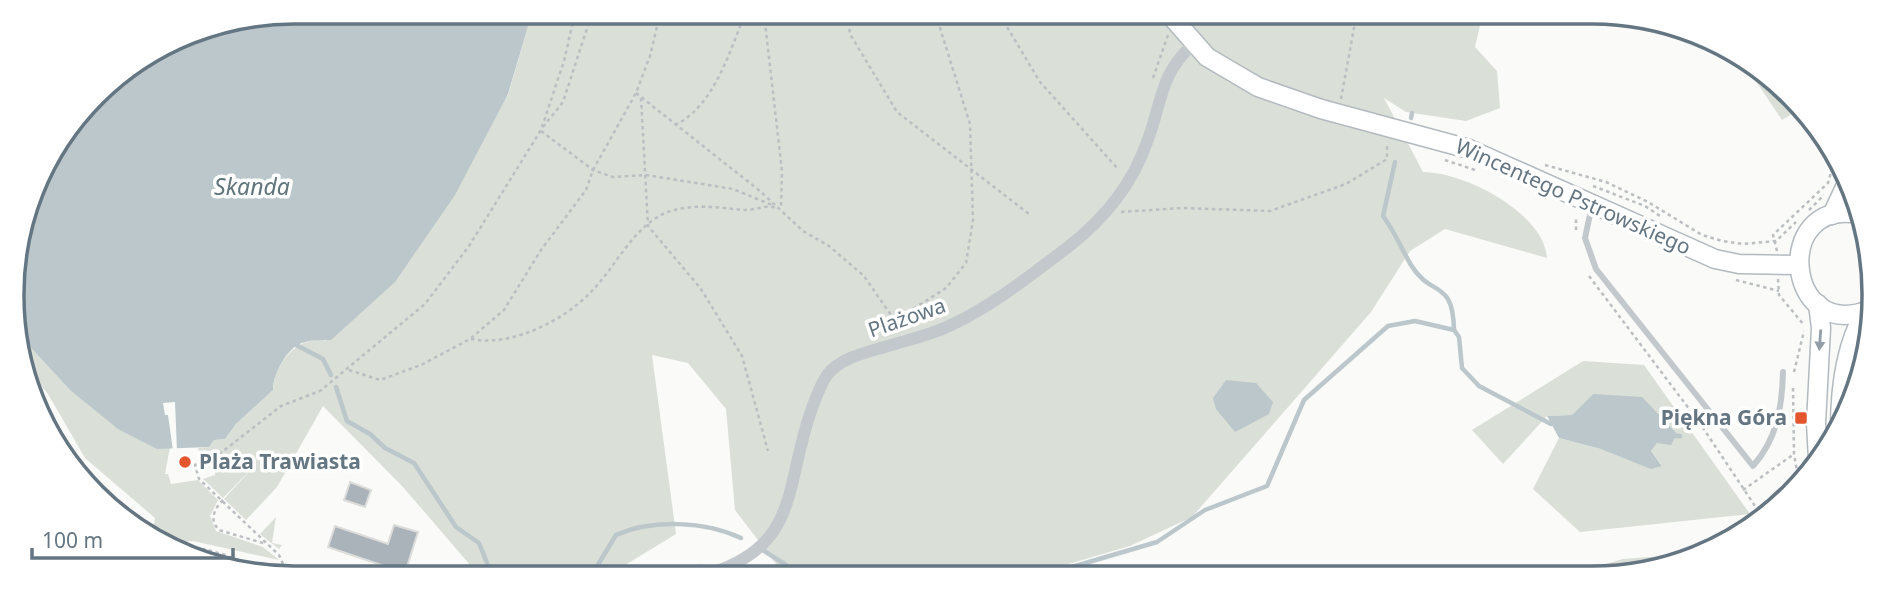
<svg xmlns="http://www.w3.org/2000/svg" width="1887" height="590" font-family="'Noto Sans',sans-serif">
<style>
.green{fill:#dadfd7}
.water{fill:#bbc7cb}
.pier{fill:#fafaf8}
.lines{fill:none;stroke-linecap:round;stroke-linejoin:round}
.stream{stroke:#bbc7cb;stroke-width:4.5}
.building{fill:#aab3b9;stroke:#dcdcda;stroke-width:2}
.secondary-casing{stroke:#b3babf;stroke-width:21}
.path{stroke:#bbbfc2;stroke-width:2.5;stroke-dasharray:3.5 3.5;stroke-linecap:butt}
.lane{stroke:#c3c8cc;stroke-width:6}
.street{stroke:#c3c8cc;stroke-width:12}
.secondary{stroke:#fff;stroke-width:18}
.oneway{fill:#939fa8}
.poi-dot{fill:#e4572e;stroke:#fff;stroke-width:2.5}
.labels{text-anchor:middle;stroke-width:7;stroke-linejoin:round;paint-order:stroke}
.street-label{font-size:21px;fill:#657683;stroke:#fff}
.poi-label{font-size:21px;font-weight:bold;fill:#657683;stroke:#fff;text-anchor:end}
.water-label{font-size:23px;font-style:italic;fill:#60757c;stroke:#fff}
.rim{fill:none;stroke:#657683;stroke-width:3.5}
</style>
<rect width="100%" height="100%" fill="#fafaf8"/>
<g class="green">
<path d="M532 13 1482 17 1475 47 1497 71 1500 108 1466 121 1406 112 1384 98 1423 172C1465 172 1544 213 1547 258L1445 229 1410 251 1371 312 1192 517 1130 546 1034 574 783 573 735 510 726 409 688 363 652 355 676 534 612 573H477L403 487 323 406 277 487 246 520 224 499 255 465 223 498 203 479 215 475V468L204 467 198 448 209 447 214 440 225 439 236 424 273 390C274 364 298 334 326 341L508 95Z"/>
<path d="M1739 56 1749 60 1799 110 1782 120Z"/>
<path d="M20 336 70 390 157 449 170 447 165 474H168L171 484 198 480 218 500 210 516 216 531 263 547 279 560 193 541 185 542V550L152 536 155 518 85 458 48 394 21 360Z"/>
<path d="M1583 361 1644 365 1750 514 1580 532 1533 489 1559 438 1662 465 1651 451 1657 443 1593 394 1572 415 1547 416 1503 464 1472 430Z"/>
<path d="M276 517 272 543 282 545 279 549 260 534Z"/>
<path d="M1703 553 1629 575H1567L1623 559Z"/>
</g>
<g class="water">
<path d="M295 12 532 13 508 94 455 195 395 282 331 340C321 341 312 339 302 343 287 348 273 374 273 390L236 424 225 439 214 440 209 447 157 449 118 429 70 390 20 336 15 259 42 170 108 83 187 34Z"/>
<path d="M1226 380 1256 383 1273 402 1269 414 1235 432 1216 409 1213 398Z"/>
<path d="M1593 394 1642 397 1677 434 1671 445 1657 443 1651 451 1662 466 1651 469 1601 449 1559 438 1547 416 1572 415Z"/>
</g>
<path class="pier" d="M175 402 177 451H173L168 415H165L163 403Z"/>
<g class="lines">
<g class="stream">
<path d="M1411 118 1412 113"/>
<path d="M1395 162 1383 216C1395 232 1401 248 1411 265 1431 298 1453 278 1454 330"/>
<path d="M296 345 323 359 331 375"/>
<path d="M336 387 347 421 370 434 385 448 414 463 456 527 479 543 491 573"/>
<path d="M1676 436H1680"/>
<path d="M761 549 786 565 792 573"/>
<path d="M593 573 616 535C652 519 705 521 741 538"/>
<path d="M1048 574 1157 542 1205 510 1267 486 1304 400 1388 326 1415 321 1454 330 1459 337 1462 368 1479 386 1551 424"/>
</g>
</g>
<g class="building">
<path d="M350 482 371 490 365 507 344 500Z"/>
<path d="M394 525 418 532 405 573 328 547 335 526 388 544Z"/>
</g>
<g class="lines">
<defs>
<g id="secondary">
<path d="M1171 16 1207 57 1258 87 1321 109 1469 149 1715 259 1739 264 1798 265"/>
<path d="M1858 214C1772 198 1785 343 1869 310"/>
<path d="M1832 215 1846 185"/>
<path d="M1818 304 1821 328 1816 423 1818 459"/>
<path d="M1840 428C1840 389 1845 346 1865 312"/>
</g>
</defs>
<use href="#secondary" class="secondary-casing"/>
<g class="path">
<path d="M764 14 782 171 781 209"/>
<path d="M848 15 850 34 897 112 1029 214"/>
<path d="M1000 15 1040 82 1118 169"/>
<path d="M1153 78 1168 35"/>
<path d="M636 93 760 191 803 231 829 246 864 276 902 331"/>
<path d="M641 98 648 226 701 289 742 356 768 451"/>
<path d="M1341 99 1356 17"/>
<path d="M675 125C714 106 729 53 745 14"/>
<path d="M543 127 563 102 592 13"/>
<path d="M541 131 593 170 613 177 646 175 733 189 772 205"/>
<path d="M1445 160 1478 171"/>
<path d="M1545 165 1606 182 1648 202 1702 235 1722 241 1743 244 1776 241 1796 222"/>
<path d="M1836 174 1839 166"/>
<path d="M1593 186 1645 206 1660 216"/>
<path d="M1809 210 1824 195"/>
<path d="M1121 212 1182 208 1270 211 1346 184 1387 159V143"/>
<path d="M1576 230V219"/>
<path d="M1777 251 1773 235 1828 183 1835 158"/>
<path d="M1589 276 1699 422 1763 518"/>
<path d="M1778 279 1779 295 1804 325"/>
<path d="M1736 280 1779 291"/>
<path d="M896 320 946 288 966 263 973 220 970 124 936 15"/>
<path d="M471 339C512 347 563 321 591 292 614 269 632 229 663 214 687 203 717 207 742 210 755 211 764 204 778 208"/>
<path d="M349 370 380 380 421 365 470 339 504 310 541 250 586 190 593 170 636 93 650 56 660 14"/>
<path d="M1794 372 1804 331"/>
<path d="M1793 388 1794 454 1799 483"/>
<path d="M1743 490 1794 454"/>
<path d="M223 500C214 509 209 520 219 530L266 544"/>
<path d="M197 555 204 549 229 556"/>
<path d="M260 563 297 572"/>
<path d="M283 564 279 555 199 479 195 465 222 452 281 406 320 391 425 304 469 246 541 130 564 61 575 13"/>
<path d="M677 573 702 565"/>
</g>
<path class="lane" d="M1592 205 1585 238 1596 269 1753 466C1777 439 1782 408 1783 372"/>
<g class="street">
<path d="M231 569 250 572"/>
<path d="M711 573C799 545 785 487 810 414 815 400 819 387 827 375 841 357 868 352 888 346 908 340 930 335 949 326 991 307 1031 275 1068 247 1103 220 1132 185 1147 142 1163 101 1158 77 1193 44"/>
</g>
<use href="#secondary" class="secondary"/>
</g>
<defs><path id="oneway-solid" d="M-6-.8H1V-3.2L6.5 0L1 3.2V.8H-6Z" transform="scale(1.75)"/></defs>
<use class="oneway" href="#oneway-solid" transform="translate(1820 340) rotate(94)"/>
<g class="poi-dot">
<rect x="1794" y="411" width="14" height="14" rx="3.5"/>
<circle cx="185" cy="462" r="7"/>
</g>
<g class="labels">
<g class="street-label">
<text transform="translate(1573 197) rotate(24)" y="7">Wincentego Pstrowskiego</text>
<text transform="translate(907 318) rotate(-19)" y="7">Plażowa</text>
</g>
<g class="poi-label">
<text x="1787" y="425">Piękna Góra</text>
<text x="199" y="469" text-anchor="start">Plaża Trawiasta</text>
</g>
<g class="water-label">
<text x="252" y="195">Skanda</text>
</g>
</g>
<path d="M0 0H1887V590H0ZM294 24H1592A270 270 0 0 1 1862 294V296A270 270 0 0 1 1592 566H294A270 270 0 0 1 24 296V294A270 270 0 0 1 294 24Z" fill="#fff" fill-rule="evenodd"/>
<path class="rim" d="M294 24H1592A270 270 0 0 1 1862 294V296A270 270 0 0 1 1592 566H294A270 270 0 0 1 24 296V294A270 270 0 0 1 294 24Z"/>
<path d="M32 548v10h201v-10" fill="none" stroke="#657683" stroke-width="3.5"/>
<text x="42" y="548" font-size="21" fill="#657683" stroke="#ffffff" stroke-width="5" paint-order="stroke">100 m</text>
</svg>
